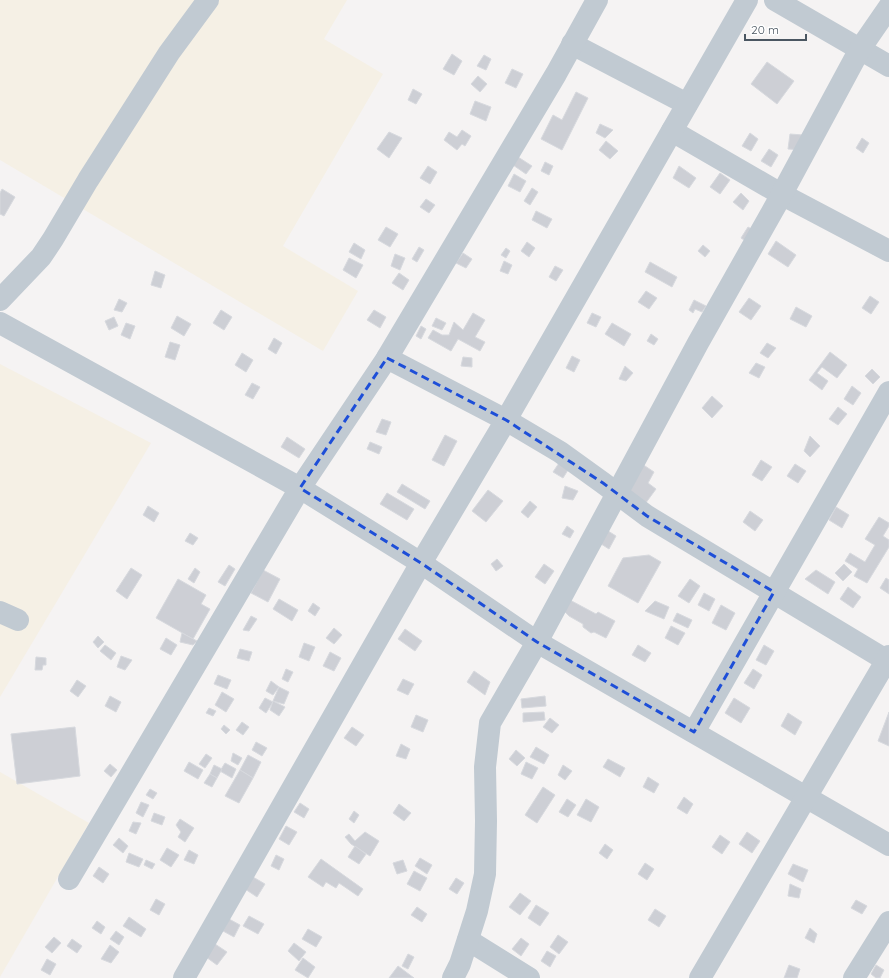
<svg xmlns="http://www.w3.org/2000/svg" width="889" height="978" font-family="Quicksand,sans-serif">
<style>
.sand{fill:#f5f0e5}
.building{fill:#cdcfd5;stroke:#d7d9de}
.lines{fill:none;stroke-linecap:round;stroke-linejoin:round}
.minor{stroke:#c1cad2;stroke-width:22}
.marked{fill:none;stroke:#1d4ed8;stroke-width:3;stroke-dasharray:8 5;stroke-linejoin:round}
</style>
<rect width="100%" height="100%" fill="#f5f3f3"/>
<g class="sand">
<path d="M0 0H347L324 39 383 74 283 246 358 291 323 351 0 160Z"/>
<path d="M0 364 151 443 0 697Z"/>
<path d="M0 772 89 823 0 977Z"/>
</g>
<g class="building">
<path d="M452 54 462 61 454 75 443 69Z"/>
<path d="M484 55 491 59 486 70 477 66Z"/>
<path d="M767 62 794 81 777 104 751 84Z"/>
<path d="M512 69 523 74 516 88 505 83Z"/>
<path d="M478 76 487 84 480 92 471 84Z"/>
<path d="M413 89 422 94 416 104 408 100Z"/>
<path d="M576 92 588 98 562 150 541 139 553 115 562 120Z"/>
<path d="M475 101 491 107 486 121 470 114Z"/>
<path d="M600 124 613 130 605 138 596 133Z"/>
<path d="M462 130 471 136 465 146 462 144 457 150 444 140 449 132 457 137Z"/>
<path d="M389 132 402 138 389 158 377 149Z"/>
<path d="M750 133 758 139 751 151 742 146Z"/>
<path d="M790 134 803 135 802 150 788 149Z"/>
<path d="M862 138 869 143 863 153 856 148Z"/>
<path d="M606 141 618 151 610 159 599 150Z"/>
<path d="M769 149 778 155 771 167 761 161Z"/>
<path d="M518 157 532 166 526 174 513 165Z"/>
<path d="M545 162 553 166 549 175 541 171Z"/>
<path d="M428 166 437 172 430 184 420 178Z"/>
<path d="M679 166 696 178 689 188 673 178Z"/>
<path d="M720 173 730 180 720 194 710 187Z"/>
<path d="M514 174 526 181 520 192 508 186Z"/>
<path d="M532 188 538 192 530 205 524 201Z"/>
<path d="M2 189 15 197 4 216 0 214V193Z"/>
<path d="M741 193 749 201 743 210 733 202Z"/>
<path d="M426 199 435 205 429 213 420 207Z"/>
<path d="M536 211 552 219 547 228 532 220Z"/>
<path d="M386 227 398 234 390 247 378 240Z"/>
<path d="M748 227 759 233 752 245 741 238Z"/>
<path d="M776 241 796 255 788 267 768 254Z"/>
<path d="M527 242 535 248 529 257 521 251Z"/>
<path d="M354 243 365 250 361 259 349 252Z"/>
<path d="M703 245 710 251 705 257 698 251Z"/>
<path d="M419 247 424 250 417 262 412 259Z"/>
<path d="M506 248 510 251 506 258 501 255Z"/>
<path d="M463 253 472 259 466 268 456 263Z"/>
<path d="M395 254 405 258 400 270 391 266Z"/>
<path d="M349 258 363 265 356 278 343 270Z"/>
<path d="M504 261 512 265 508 274 500 271Z"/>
<path d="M650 262 677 277 672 287 645 272Z"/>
<path d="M555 266 563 270 556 281 549 277Z"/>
<path d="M155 271 165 275 161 288 151 285Z"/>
<path d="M399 273 409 280 403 290 392 283Z"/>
<path d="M646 291 657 298 649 309 638 302Z"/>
<path d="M870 296 879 302 871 314 862 308Z"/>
<path d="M749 298 761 306 751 320 739 312Z"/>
<path d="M119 299 127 303 122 312 114 310Z"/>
<path d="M694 300 706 306 702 312 695 309 693 313 689 310Z"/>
<path d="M796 307 812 316 806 327 790 319Z"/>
<path d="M221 310 232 317 224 330 213 323Z"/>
<path d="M374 310 386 317 380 328 367 320Z"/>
<path d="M473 313 485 320 475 337 485 342 480 351 458 339 451 351 428 338 433 330 442 335H449L454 322 463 330Z"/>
<path d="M592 313 601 317 596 327 587 323Z"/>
<path d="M177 316 191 324 184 336 171 328Z"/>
<path d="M114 317 118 326 109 330 105 321Z"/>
<path d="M436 318 446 323 442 330 432 326Z"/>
<path d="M126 323 135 326 130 339 121 335Z"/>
<path d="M612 323 631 334 624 346 605 334Z"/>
<path d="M421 326 426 329 421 339 416 336Z"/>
<path d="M651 334 658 339 654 345 647 341Z"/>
<path d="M274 338 282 343 276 354 268 349Z"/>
<path d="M170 342 180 345 175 360 165 357Z"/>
<path d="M767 343 776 348 768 358 760 353Z"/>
<path d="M830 352 847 365 837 378 822 367 817 373 828 381 822 390 809 380Z"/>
<path d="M242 353 253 360 246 372 235 365Z"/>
<path d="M572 356 580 360 574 372 566 368Z"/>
<path d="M463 357 472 358V367L461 366Z"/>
<path d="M756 363 765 367 759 378 749 373Z"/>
<path d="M625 366 633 373 626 381 619 379Z"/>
<path d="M872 369 880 377 873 384 865 376Z"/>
<path d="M252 383 260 387 253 399 245 395Z"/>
<path d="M852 386 861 393 853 405 844 399Z"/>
<path d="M712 396 723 406 712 418 702 408Z"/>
<path d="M838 407 847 414 838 425 829 419Z"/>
<path d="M382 419 391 422 386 435 376 432Z"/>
<path d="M445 435 457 441 444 466 432 460Z"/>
<path d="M810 436 820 446 810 457 804 451Z"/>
<path d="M287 437 305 449 299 458 281 447Z"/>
<path d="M370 442 382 447 379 454 367 449Z"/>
<path d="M761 460 772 467 762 481 752 475Z"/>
<path d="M639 462 654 472 648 483 656 489 645 504 625 493Z"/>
<path d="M559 463 568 470 563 478 553 472Z"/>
<path d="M795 464 806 471 798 483 787 476Z"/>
<path d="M402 484 430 501 425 509 397 492Z"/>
<path d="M565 486 578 491 573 500 562 498Z"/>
<path d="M488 490 503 501 486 522 472 511Z"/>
<path d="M387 493 414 509 407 520 380 504Z"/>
<path d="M530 501 537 507 528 518 521 512Z"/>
<path d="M148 506 159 513 154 522 143 515Z"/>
<path d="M836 507 849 515 842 528 829 520Z"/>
<path d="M750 511 763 520 755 531 743 522Z"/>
<path d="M879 517 889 523V526L883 536 889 540V547L867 583 854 576 858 569 845 561 850 553 865 562 875 545 865 539Z"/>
<path d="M567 526 574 531 570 538 562 534Z"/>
<path d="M605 529 616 536 609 549 598 542Z"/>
<path d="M190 533 198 538 193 545 185 541Z"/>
<path d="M649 555 661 562 638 603 608 586 623 558Z"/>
<path d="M497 559 503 566 496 571 491 564Z"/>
<path d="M544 564 554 571 545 584 535 577Z"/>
<path d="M844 564 852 572 843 581 835 573Z"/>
<path d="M229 565 235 569 225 586 218 582Z"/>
<path d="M131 568 142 575 127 599 116 591Z"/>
<path d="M195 568 200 572 194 583 188 579Z"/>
<path d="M263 570 280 579 268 602 251 593Z"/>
<path d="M816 570 835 582 828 594 805 579Z"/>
<path d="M886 578 889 580V594L880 588Z"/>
<path d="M178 579 206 595 201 604 210 609 193 639 156 618Z"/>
<path d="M690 579 700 586 689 603 678 596Z"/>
<path d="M848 587 861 597 853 608 840 599Z"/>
<path d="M704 593 715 599 709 611 698 605Z"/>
<path d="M279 599 298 610 292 621 273 609Z"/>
<path d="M568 599 596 614 598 612 615 621 606 638 594 632 591 633 583 627V624L569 616 562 609Z"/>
<path d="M655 601 669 607 664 619 645 611Z"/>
<path d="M313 603 320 608 315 616 308 611Z"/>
<path d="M721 605 735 613 726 630 712 623Z"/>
<path d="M677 613 692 620 688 628 673 621Z"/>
<path d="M251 616 257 619 249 631 243 630Z"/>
<path d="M671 626 685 633 678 645 665 638Z"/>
<path d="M334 628 342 635 334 644 326 638Z"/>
<path d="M405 629 422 641 415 651 398 639Z"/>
<path d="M182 633 197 641 193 645 180 642Z"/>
<path d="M98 636 104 642 98 648 93 642Z"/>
<path d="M166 638 177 645 171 655 160 649Z"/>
<path d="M304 643 315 647 309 661 299 657Z"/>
<path d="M105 645 116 653 111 660 100 651Z"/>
<path d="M638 645 651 653 645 662 632 655Z"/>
<path d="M764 645 774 651 766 665 756 660Z"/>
<path d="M240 649 252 652 249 661 237 658Z"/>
<path d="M330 652 341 658 334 671 323 666Z"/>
<path d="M121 656 132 660 125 670 117 667Z"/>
<path d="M36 657 46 658V665H43L42 670H35Z"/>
<path d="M286 669 293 672 288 682 282 679Z"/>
<path d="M753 669 762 675 754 689 744 683Z"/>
<path d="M474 671 490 682 485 695 467 682Z"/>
<path d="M218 675 231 680 227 689 214 684Z"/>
<path d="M403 679 414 684 408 695 397 690Z"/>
<path d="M77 680 86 686 78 697 70 691Z"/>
<path d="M271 681 279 687 273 695 266 691Z"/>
<path d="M279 687 289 692 284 704 273 701Z"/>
<path d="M222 692 234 699 226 712 215 705Z"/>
<path d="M110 696 121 702 116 712 105 706Z"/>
<path d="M545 696 546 706 522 708 521 699Z"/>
<path d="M265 698 273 702 266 713 259 708Z"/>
<path d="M734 698 750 708 741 723 725 713Z"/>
<path d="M273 701 285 707 279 716 270 710Z"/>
<path d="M209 708 216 711 213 716 206 713Z"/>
<path d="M544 712 545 720 523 722V713Z"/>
<path d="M889 712V746L878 741Z"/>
<path d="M788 713 802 722 795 735 781 726Z"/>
<path d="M416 715 428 720 423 732 411 727Z"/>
<path d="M550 718 559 725 552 733 543 727Z"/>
<path d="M242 722 249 727 243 735 236 730Z"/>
<path d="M224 725 230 730 226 734 221 729Z"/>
<path d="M75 727 80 776 17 784 11 734Z"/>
<path d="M352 727 364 735 356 746 344 738Z"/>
<path d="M256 742 267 748 262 756 252 750Z"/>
<path d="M401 744 410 749 406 759 396 756Z"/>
<path d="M536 747 549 755 544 764 530 757Z"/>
<path d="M516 750 525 758 517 766 509 759Z"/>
<path d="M233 753 242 758 238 765 231 761Z"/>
<path d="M206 754 212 758 205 768 199 764Z"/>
<path d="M248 755 261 762 253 778 240 770Z"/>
<path d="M608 759 625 768 620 777 603 767Z"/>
<path d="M189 762 203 770 198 779 184 771Z"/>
<path d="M526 762 538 768 532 779 521 774Z"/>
<path d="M225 763 236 769 232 778 220 771Z"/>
<path d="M110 764 117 770 111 777 104 771Z"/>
<path d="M214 765 222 769 217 778 210 774Z"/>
<path d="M563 765 572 771 565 780 558 775Z"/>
<path d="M240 770 253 778 239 803 225 796Z"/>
<path d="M210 774 217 778 212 787 204 783Z"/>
<path d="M648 777 659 784 654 793 643 787Z"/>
<path d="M543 787 555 795 537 823 525 815Z"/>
<path d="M150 789 157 793 153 799 146 795Z"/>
<path d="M684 797 693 804 687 814 677 808Z"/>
<path d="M567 799 576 805 568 817 559 812Z"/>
<path d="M586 799 599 807 591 822 577 815Z"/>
<path d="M141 802 149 805 143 817 136 813Z"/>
<path d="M300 803 309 809 304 818 294 812Z"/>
<path d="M399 804 411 813 404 821 393 813Z"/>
<path d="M354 811 359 815 354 823 349 819Z"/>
<path d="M154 813 165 817 162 825 151 821Z"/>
<path d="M180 819 194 828 185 842 178 837 181 832 176 825Z"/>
<path d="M133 822 141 823 136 834 129 831Z"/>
<path d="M286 826 297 832 289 845 279 839Z"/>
<path d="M365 832 379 841 370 856 351 844 345 837 349 834 355 841Z"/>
<path d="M747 832 760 841 752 853 739 844Z"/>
<path d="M720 835 730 842 722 854 712 847Z"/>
<path d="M119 838 128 846 123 853 113 845Z"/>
<path d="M605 844 613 850 607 859 599 853Z"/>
<path d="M355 846 366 854 359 864 348 857Z"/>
<path d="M167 848 179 855 171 867 160 860Z"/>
<path d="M189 850 198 855 194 864 184 860Z"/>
<path d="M129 853 143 859 139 867 126 862Z"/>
<path d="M276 855 284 859 279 870 271 866Z"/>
<path d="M420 858 432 865 427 874 415 866Z"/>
<path d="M321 859 363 889 358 896 339 883 336 888 326 882 323 887 308 877Z"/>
<path d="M146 860 155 864 152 869 144 865Z"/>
<path d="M403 860 407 871 397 874 393 863Z"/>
<path d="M645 863 654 869 647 880 638 874Z"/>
<path d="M793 864 808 870 803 882 788 874Z"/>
<path d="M99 867 109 874 103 883 93 876Z"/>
<path d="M414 871 427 878 420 891 407 884Z"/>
<path d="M253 877 265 884 257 897 245 889Z"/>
<path d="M456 878 464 883 457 894 449 889Z"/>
<path d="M790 884 801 889 799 898 788 896Z"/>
<path d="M520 893 531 901 520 915 509 907Z"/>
<path d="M156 899 165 904 159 915 150 910Z"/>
<path d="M856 900 867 906 862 914 851 908Z"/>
<path d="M536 905 549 913 540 926 528 918Z"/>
<path d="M417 907 427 914 422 922 411 915Z"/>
<path d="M655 909 666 916 659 927 648 920Z"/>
<path d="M249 916 264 924 258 934 243 926Z"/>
<path d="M129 917 146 929 141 937 123 926Z"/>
<path d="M229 919 240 925 234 937 223 931Z"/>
<path d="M97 921 105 927 101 934 92 928Z"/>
<path d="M810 928 817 934 814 943 805 938Z"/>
<path d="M308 929 322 937 316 947 302 939Z"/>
<path d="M116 931 124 937 119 945 110 939Z"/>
<path d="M558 935 568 942 559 954 550 947Z"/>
<path d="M54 937 61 943 52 953 45 947Z"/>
<path d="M521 938 529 944 521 956 512 949Z"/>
<path d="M72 939 82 946 77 953 67 946Z"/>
<path d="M294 943 306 952 299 961 288 951Z"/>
<path d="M215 944 227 952 217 965 206 957Z"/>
<path d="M110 945 119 952 111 963 101 959Z"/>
<path d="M547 951 556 956 550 967 541 961Z"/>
<path d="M408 954 414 957 408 969 402 966Z"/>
<path d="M303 958 315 967 308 978 295 970Z"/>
<path d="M47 959 56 964 50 975 41 970Z"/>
<path d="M789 965 800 969 797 978H784Z"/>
<path d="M876 965 884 970 880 978H876L871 974Z"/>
<path d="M398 966 414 978H389Z"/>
</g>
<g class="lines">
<g class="minor">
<path d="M775 0 889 66"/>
<path d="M572 44 687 104"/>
<path d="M672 131 781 194 889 251"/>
<path d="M0 300 41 257 53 239 88 180 169 53 208 0"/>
<path d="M0 323 300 488 421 563 537 642 889 845"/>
<path d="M387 358 506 420 560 452 603 483 647 516 886 660"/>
<path d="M0 612 18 620"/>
<path d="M694 732 889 392"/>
<path d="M69 879 300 488 387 358 556 74 597 0"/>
<path d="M468 940 529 978"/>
<path d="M184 978 421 563 506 420 747 0"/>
<path d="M453 978 460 964 477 911 485 874 486 821 485 767 490 723 537 642 698 343 777 203 860 49 889 7"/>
<path d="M700 978 889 656"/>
<path d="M854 978 889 922"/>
</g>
</g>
<path class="marked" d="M387 358 506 420 603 483 647 516 774 592 694 732 537 642 421 563 300 488Z"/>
<path d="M745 34v6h61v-6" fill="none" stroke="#4a5661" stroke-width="2"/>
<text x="751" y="34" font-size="12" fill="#4a5661" stroke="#ffffff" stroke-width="3" paint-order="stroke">20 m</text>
</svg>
